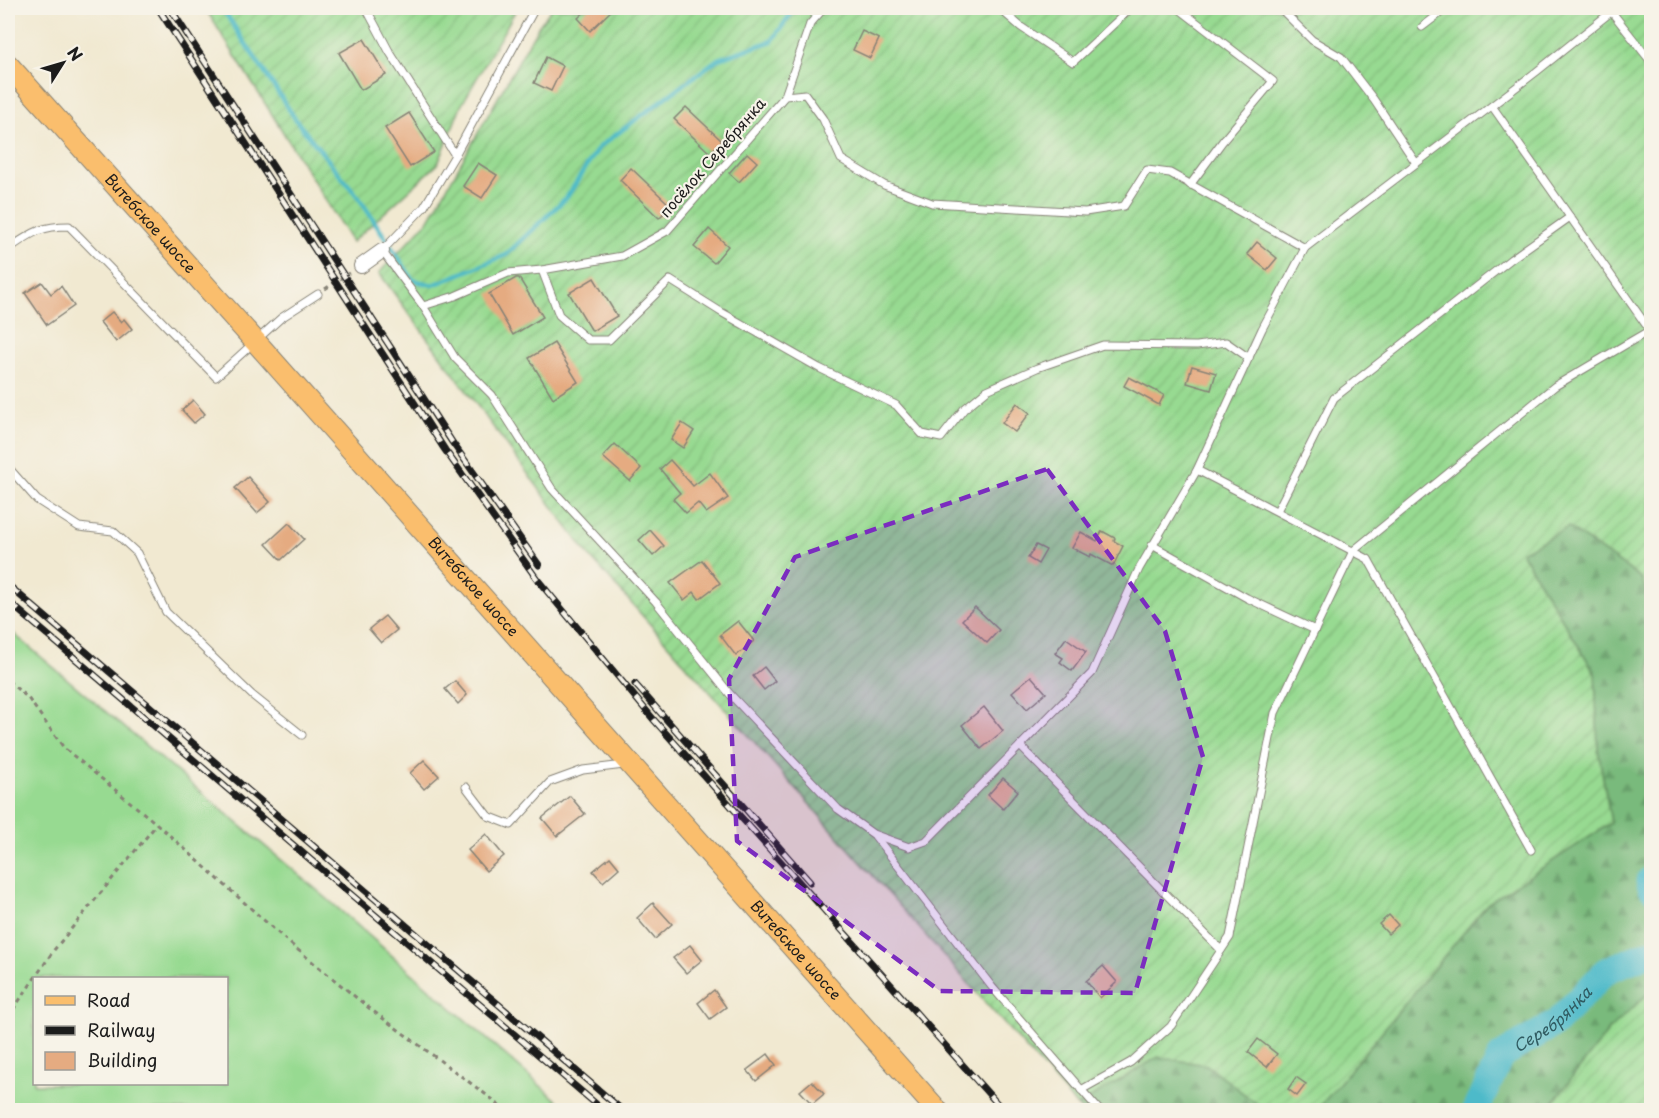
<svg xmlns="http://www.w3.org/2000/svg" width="1659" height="1118" font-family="'Playpen Sans',sans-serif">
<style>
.grass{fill:#97da91;stroke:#5a7b56;stroke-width:1.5;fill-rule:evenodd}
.forest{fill:url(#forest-firs);stroke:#4a6b4c;stroke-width:1.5}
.garden{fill:url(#garden-furrows);stroke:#5a7b56;stroke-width:1.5}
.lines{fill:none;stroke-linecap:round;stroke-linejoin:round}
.stream{stroke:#4ebac9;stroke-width:4.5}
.river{stroke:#4ebac9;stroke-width:27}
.building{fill:#e5ab81}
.lane-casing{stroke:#868276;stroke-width:9}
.street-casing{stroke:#868276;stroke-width:16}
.primary-casing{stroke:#868276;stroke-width:23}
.path{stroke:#868276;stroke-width:3;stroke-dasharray:4.5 4.5;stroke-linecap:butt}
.lane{stroke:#fff;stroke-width:7}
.street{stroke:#fff;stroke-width:14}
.primary{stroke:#fabe6d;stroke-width:21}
.rail-casing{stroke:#1c1c1c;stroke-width:7}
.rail{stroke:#f7f3e8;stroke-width:4.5;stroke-dasharray:14;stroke-linecap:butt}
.marked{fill:#7b2cbf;fill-opacity:0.2;stroke:#7b2cbf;stroke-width:4.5;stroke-dasharray:12 8;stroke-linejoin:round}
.labels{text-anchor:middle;stroke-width:4.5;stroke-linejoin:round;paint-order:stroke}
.street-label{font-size:15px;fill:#1c1c1c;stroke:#f7f3e8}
.water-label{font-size:16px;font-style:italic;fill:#305b61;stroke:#f7f3e8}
</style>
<defs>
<pattern id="forest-firs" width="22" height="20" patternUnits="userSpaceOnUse" patternTransform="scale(1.5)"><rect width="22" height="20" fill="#79ba7b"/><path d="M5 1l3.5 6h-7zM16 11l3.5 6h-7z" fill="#689f6a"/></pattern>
<pattern id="garden-furrows" width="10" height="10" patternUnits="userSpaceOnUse" patternTransform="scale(1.5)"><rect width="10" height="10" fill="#97da91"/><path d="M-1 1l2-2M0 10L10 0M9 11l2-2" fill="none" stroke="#82ba7c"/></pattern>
</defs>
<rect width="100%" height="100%" fill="#f7f3e8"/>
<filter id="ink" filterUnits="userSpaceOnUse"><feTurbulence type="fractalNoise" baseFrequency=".0167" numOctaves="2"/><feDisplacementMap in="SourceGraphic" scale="12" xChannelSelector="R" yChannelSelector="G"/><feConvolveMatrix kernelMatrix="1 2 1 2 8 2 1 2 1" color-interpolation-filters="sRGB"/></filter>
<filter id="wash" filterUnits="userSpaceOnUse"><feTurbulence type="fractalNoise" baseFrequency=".008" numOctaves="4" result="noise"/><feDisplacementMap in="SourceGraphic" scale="24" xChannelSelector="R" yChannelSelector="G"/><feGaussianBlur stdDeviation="1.35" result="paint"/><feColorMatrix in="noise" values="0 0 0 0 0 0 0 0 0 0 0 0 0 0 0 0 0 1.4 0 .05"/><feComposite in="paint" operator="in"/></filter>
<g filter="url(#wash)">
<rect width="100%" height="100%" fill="#f1e9d1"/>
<path class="grass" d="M8 629 324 896 568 1110H8ZM34 978H226V1084H34Z"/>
<g class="forest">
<path d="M1568 527 1641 578 1651 605V991L1611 1028 1547 1110H1317L1488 903 1611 823 1598 750 1595 673 1521 552Z"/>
<path d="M1158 1057 1207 1065 1265 1110H1081L1077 1106Z"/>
</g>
<g class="garden">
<path d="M205 8H517L460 108 438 164 352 242Z"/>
<path d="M552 8H1651V605L1641 578 1568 527 1521 552 1595 673 1598 750 1611 823 1488 903 1317 1110H1265L1207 1065 1158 1057 1077 1106 586 552 379 273 428 221 538 27Z"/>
<path d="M1651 991V1110H1547L1611 1028Z"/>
</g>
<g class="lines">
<path class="stream" d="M222 8 298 123 359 198 413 280 433 285 506 255 567 197 599 147 718 59 772 41 795 8"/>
<g class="river">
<path d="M1652 879 1649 881 1652 888"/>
<path id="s1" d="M1476 1110 1501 1056 1556 1023 1607 970 1652 952"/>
</g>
</g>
<g id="blocks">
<g class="building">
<path d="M589 8H614L590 31 578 18Z"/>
<path d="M862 31 879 39 870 58 853 50Z"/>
<path d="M364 39 386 75 361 90 339 53Z"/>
<path d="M546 57 563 66 551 91 534 83Z"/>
<path d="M686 107 722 141 710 153 674 119Z"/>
<path d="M409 113 434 152 410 167 385 128Z"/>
<path d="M747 153 757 162 739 182 729 173Z"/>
<path d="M478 163 497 175 482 198 463 186Z"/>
<path d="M631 168 671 206 659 218 620 180Z"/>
<path d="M709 229 728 246 714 263 694 247Z"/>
<path d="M1257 242 1277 258 1267 270 1247 254Z"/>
<path d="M516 278H519L543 317 513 335 489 294Z"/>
<path d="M594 278 617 316 592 331 569 293Z"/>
<path d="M42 282 51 294 61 286 74 306 47 325 25 293Z"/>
<path d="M112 312 121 322 124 319 132 329 116 342 100 322Z"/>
<path d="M554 343 578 382 553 398 529 358Z"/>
<path d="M1192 366 1216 373 1211 390 1187 383Z"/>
<path d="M1129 377 1164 395 1159 405 1124 386Z"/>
<path d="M193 400 205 414 194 423 182 410Z"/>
<path d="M1017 403 1030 413 1015 432 1002 423Z"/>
<path d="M682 423 694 431 683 448 671 440Z"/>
<path d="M615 444 641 468 630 481 603 457Z"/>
<path d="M670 460 693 486 710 473 728 498 706 513 698 503 686 513 673 499 680 493 660 469Z"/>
<path d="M248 477 270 502 257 513 235 488Z"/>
<path d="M289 523 304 539 281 560 266 544Z"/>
<path d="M650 530 664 546 653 556 639 540Z"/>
<path d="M1102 531 1115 538 1114 541 1123 546 1113 566 1091 554 1090 557 1072 548 1081 532 1097 541Z"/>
<path d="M1036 545 1046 550 1038 564 1028 558Z"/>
<path d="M702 560 720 583 699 599 694 592 684 600 670 583Z"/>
<path d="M975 607 999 630 987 643 962 620Z"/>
<path d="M385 616 397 630 381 643 369 629Z"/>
<path d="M738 621 754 641 736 656 720 635Z"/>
<path d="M1066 638 1086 652 1072 671 1060 662 1063 658 1055 653Z"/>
<path d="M764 667 775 681 764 690 753 676Z"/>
<path d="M1031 676 1046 693 1027 709 1012 692Z"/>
<path d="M455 681 467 695 458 704 445 689Z"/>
<path d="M984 707 1003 731 981 749 962 725Z"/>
<path d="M424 760 439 776 424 789 410 773Z"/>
<path d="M1003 778 1018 791 1003 809 988 795Z"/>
<path d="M570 796 585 814 557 836 542 818Z"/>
<path d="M486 834 504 856 486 871 468 850Z"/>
<path d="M610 857 619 868 603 882 593 871Z"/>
<path d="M653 903 672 924 655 939 637 918Z"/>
<path d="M1389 915 1398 925 1388 934 1379 924Z"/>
<path d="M690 945 702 960 686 973 673 958Z"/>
<path d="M1103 966 1117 982 1100 998 1086 981Z"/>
<path d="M714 990 726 1007 710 1019 698 1003Z"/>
<path d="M1258 1039 1277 1054 1267 1067 1248 1052Z"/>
<path d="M768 1054 776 1065 756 1081 747 1070Z"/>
<path d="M1296 1077 1306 1084 1297 1096 1288 1089Z"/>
<path d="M812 1081 824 1094 812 1104 800 1091Z"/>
</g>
</g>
</g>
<g filter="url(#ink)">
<use href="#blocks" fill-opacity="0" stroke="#868276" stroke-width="1.5"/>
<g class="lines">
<defs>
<g id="lane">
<path d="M366 8 389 51 455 155"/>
<path d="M535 8 455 155 424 207 382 251 423 306 455 358 492 395 552 489 656 602 729 693 838 809 873 834 909 847 926 841 1092 673 1139 569 1197 470 1262 329 1305 248 1536 72 1616 8"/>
<path d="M999 8 1021 27 1073 62 1131 8"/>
<path d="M1178 8 1273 81 1222 142 1190 185"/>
<path d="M1280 8 1312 40 1341 57 1374 100 1416 163"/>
<path d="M1611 11 1652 63"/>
<path d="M1422 27 1447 8"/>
<path d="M785 96 810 24 824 8"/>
<path d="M1492 106 1651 332"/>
<path d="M8 249C32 233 40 226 69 226L216 377 281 318 318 294"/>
<path d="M542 270 559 315 588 340H609L670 280 721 312 819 368 896 405 922 434 941 438 964 409 987 390 1037 368 1103 345 1197 346 1226 342 1249 358"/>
<path d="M423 306 455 296 508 273 542 270 622 256 667 231 785 96 805 94 823 119 841 159 884 185 932 203 1085 212 1124 206 1147 170 1170 173 1305 248"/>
<path d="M8 467 37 500 79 527 113 531 137 553 166 612 252 695 302 735"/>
<path d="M1197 470 1368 559 1531 850"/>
<path d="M1277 511 1334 398 1511 259 1570 217"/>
<path d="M1152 545 1247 598 1315 630"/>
<path d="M1020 746 1221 950"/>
<path d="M466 787 488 816 511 825 550 782 583 770 624 765"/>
<path d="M875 836 992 987 1099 1110"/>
<path d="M1081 1090 1131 1062 1171 1026 1230 937 1275 713 1353 551 1555 386 1652 329"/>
</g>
<path id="street" d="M361 266 382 251"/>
<g id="primary">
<path id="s2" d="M8 65 255 341 937 1110"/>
</g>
</defs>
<use href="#lane" class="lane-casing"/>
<use href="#street" class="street-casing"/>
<use href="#primary" class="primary-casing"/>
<g class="path">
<path d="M325 289 349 273"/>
<path d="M8 681 28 698 64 748 157 824 287 941 369 1008 496 1102 502 1110"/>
<path d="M8 1017 54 950 157 824"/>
</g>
<use href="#lane" class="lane"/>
<use href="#street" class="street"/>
<use href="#primary" class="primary"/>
<defs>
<g id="rail">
<path d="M158 8 445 450 537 579 654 720 1003 1110"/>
<path d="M170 8 452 442 539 565"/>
<path d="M8 585 622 1110"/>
<path d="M8 601 603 1110"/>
<path d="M635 684 810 882"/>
</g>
</defs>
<use href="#rail" class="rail-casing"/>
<use href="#rail" class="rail"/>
</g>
</g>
<path class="marked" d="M1047 469 1165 631 1203 757 1135 993 940 991 737 841 729 679 795 557Z"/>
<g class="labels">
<g class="street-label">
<text transform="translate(713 158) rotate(-49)" y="5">посёлок Серебрянка</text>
<text dy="5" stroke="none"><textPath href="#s2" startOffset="213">Витебское шоссе</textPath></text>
<text dy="5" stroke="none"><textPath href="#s2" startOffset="699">Витебское шоссе</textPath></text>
<text dy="5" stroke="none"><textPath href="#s2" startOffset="1185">Витебское шоссе</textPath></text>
</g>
<g class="water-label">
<text dy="6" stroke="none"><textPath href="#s1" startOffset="123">Серебрянка</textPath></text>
</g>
</g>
<rect width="1659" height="1118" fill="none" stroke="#f7f3e8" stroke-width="30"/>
<rect x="33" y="977" width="195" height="108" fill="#f7f3e8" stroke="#9f9d96" stroke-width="1.5"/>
<rect x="45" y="996" width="30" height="9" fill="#fabe6d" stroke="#9f9d96" stroke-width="1.5"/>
<text x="87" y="1007" font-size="18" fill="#1c1c1c">Road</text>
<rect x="45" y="1026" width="30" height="9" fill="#1c1c1c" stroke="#9f9d96" stroke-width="1.5"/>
<text x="87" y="1037" font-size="18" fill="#1c1c1c">Railway</text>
<rect x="45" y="1052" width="30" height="18" fill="#e5ab81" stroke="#9f9d96" stroke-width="1.5"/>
<text x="87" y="1067" font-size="18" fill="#1c1c1c">Building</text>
<g transform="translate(63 63) rotate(53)" stroke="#f7f3e8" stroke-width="4.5" paint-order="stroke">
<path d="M0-4.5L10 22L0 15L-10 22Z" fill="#1c1c1c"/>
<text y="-9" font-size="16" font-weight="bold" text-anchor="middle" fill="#1c1c1c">N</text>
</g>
</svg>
